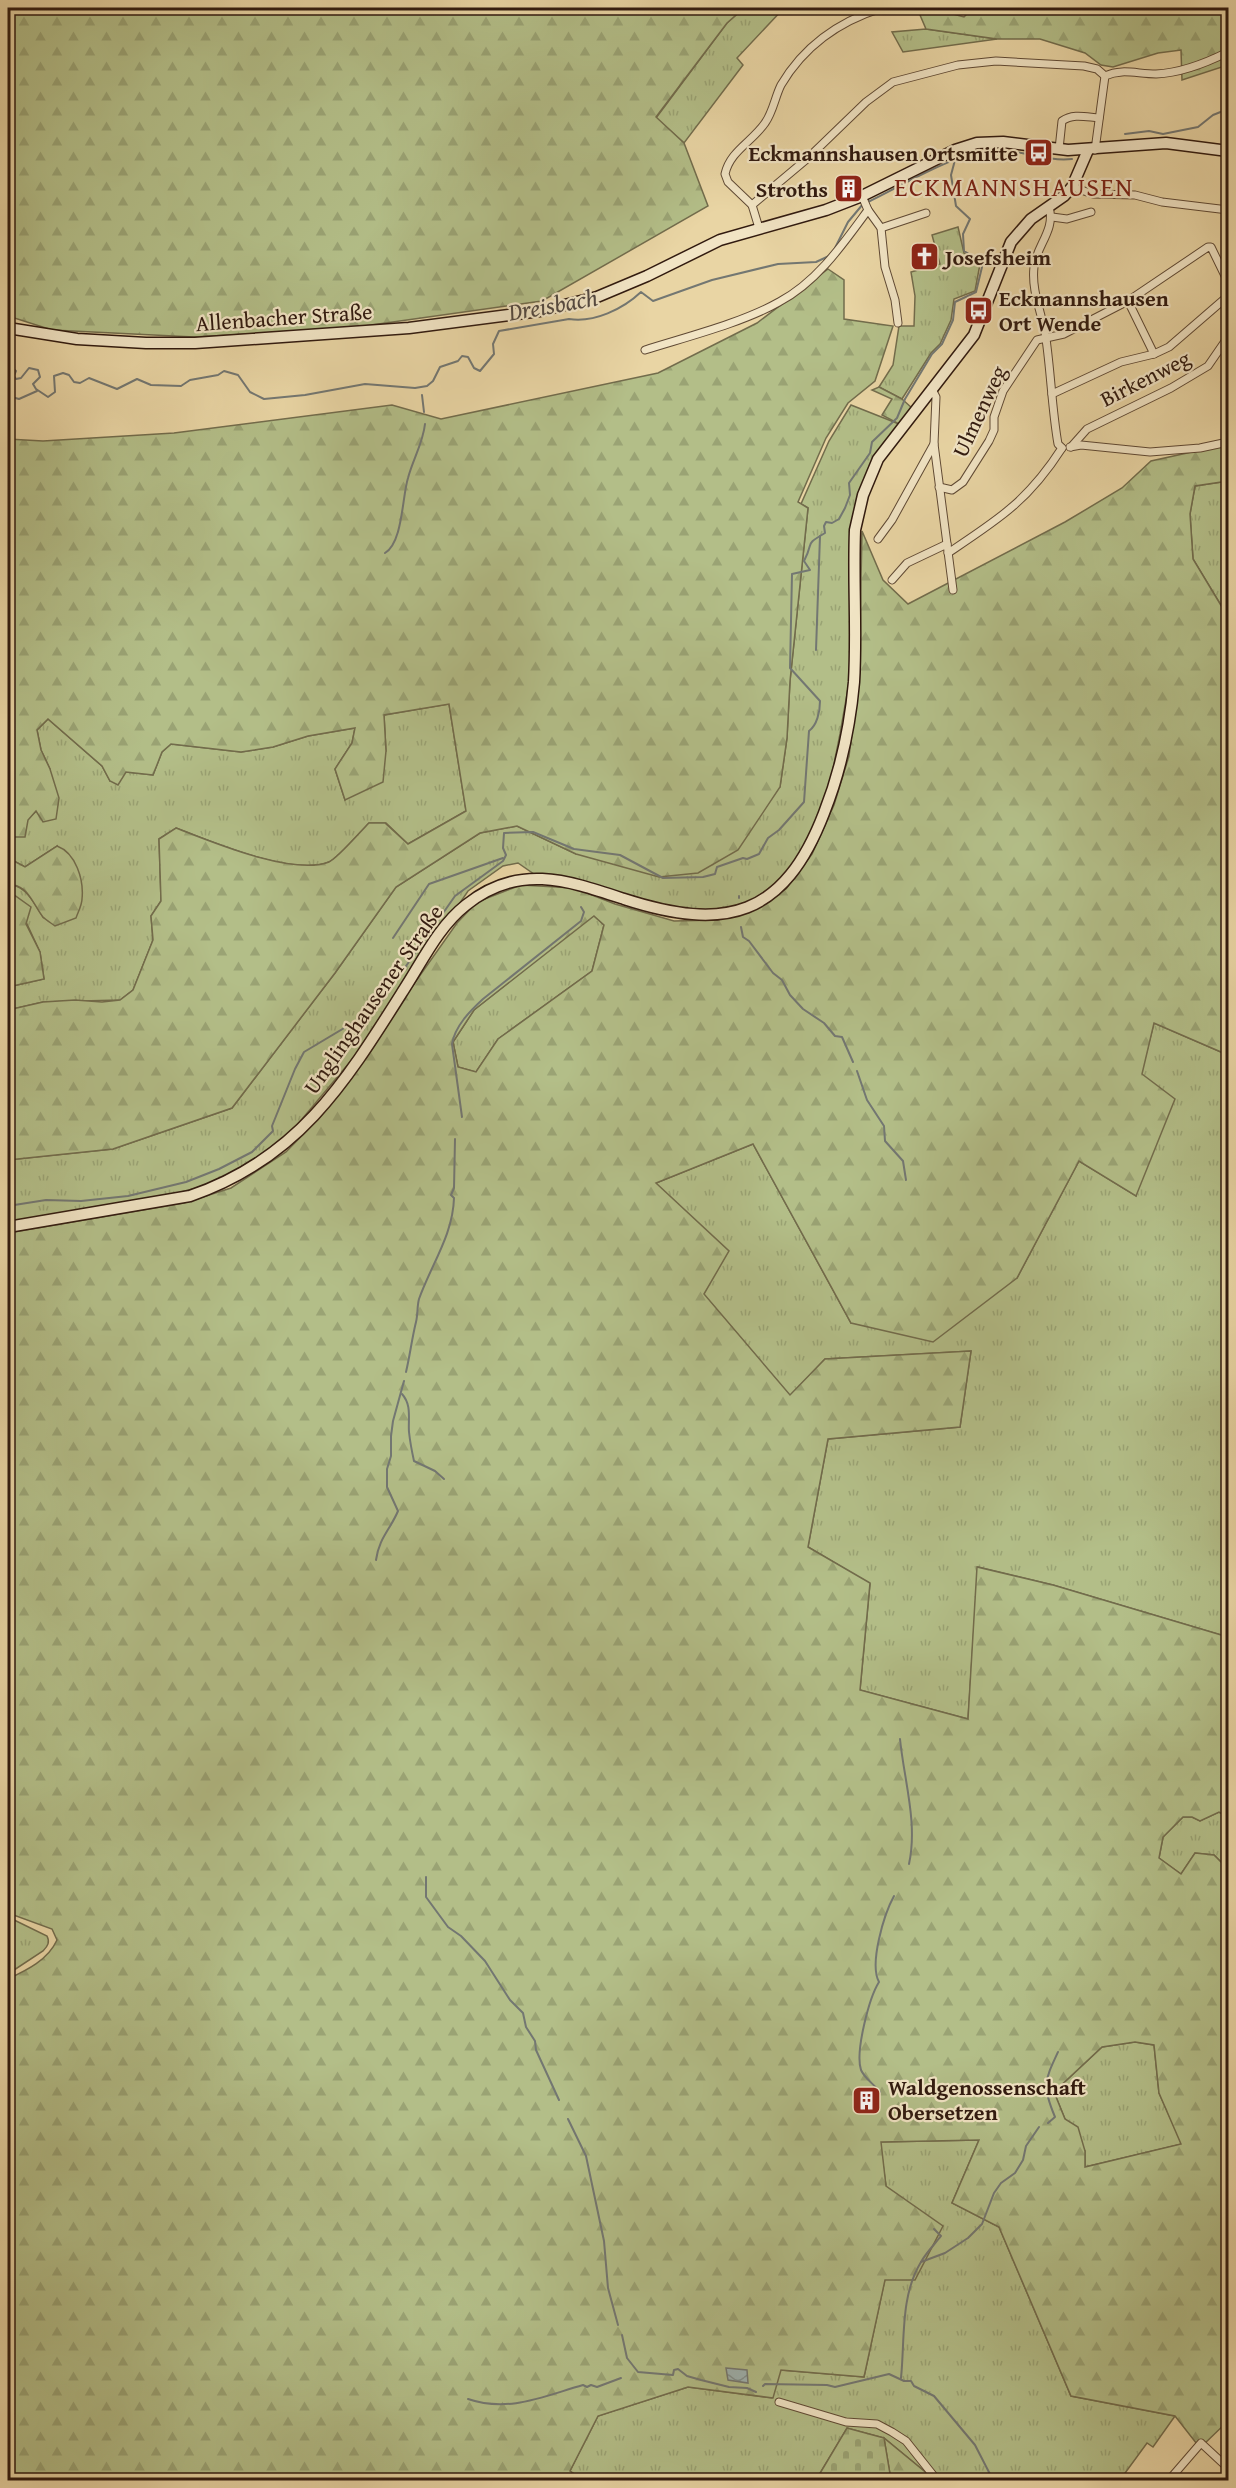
<svg xmlns="http://www.w3.org/2000/svg" width="1236" height="2488" font-family="'Gentium Book Plus',serif">
<style>
.grass{fill:url(#grass-tufts);stroke:#726c4c;stroke-width:1.5}
.forest{fill:url(#forest-firs);stroke:#726c4c;stroke-width:1.5;fill-rule:evenodd}
.cemetery{fill:url(#cemetery-stones);stroke:#726c4c;stroke-width:1.5}
.water{fill:url(#water-waves);stroke:#737772;stroke-width:1.5}
.lines{fill:none;stroke-linecap:round;stroke-linejoin:round}
.stream{stroke:#737772;stroke-width:2}
.minor-casing{stroke:#5f4934;stroke-width:9}
.secondary-casing{stroke:#311a0f;stroke-width:13}
.minor{stroke:#f1e4c4;stroke-width:7}
.secondary{stroke:#f1e4c4;stroke-width:10}
.labels{text-anchor:middle;stroke-width:4.5;stroke-linejoin:round;paint-order:stroke}
.poi-label{font-size:22px;font-weight:bold;fill:#311a0f;stroke:#f1e4c4;text-anchor:start}
.street-label{font-size:22px;fill:#311a0f;stroke:#f1e4c4}
.water-label{font-size:24px;font-style:italic;fill:#524841;stroke:#f1e4c4}
.quarter-label{font-size:26px;letter-spacing:1.5px;fill:#7a1f14;stroke:#f1e4c4}
</style>
<defs>
<pattern id="grass-tufts" width="24" height="20" patternUnits="userSpaceOnUse" patternTransform="scale(1.5)"><rect width="24" height="20" fill="#b3be88"/><path d="M3 7l-1-3M5 7V3M7 7l1-3M15 17l-1-3M17 17v-4M19 17l1-3" fill="none" stroke="#9aa374"/></pattern>
<pattern id="forest-firs" width="22" height="20" patternUnits="userSpaceOnUse" patternTransform="scale(1.5)"><rect width="22" height="20" fill="#b3be88"/><path d="M5 1l3.5 6h-7zM16 11l3.5 6h-7z" fill="#9aa374"/></pattern>
<pattern id="cemetery-stones" width="16" height="16" patternUnits="userSpaceOnUse" patternTransform="scale(1.5)"><rect width="16" height="16" fill="#b3be88"/><path d="M2 7V4a2 2 0 0 1 4 0v3zM10 15v-3a2 2 0 0 1 4 0v3z" fill="#9aa374"/></pattern>
<pattern id="water-waves" width="16" height="10" patternUnits="userSpaceOnUse" patternTransform="scale(1.5)"><rect width="16" height="10" fill="#9fb5b4"/><path d="M0 5q4-4 8 0t8 0" fill="none" stroke="#829291"/></pattern>
</defs>
<rect width="100%" height="100%" fill="#e9d5a4"/>
<filter id="stains"><feTurbulence type="fractalNoise" baseFrequency=".00333" numOctaves="4"/><feColorMatrix values="0 0 0 0 .2 0 0 0 0 .09 0 0 0 0 .02 0 0 0 .5 -.17"/></filter>
<radialGradient id="worn" r=".72"><stop offset=".6" stop-color="#630" stop-opacity="0"/><stop offset="1" stop-color="#630" stop-opacity=".3"/></radialGradient>
<g class="grass">
<path d="M744 8H784L737 58 743 65 684 143 656 118 727 23Z"/>
<path d="M926 29 997 39 903 52 892 32Z"/>
<path d="M958 227 964 253 980 264 975 291 954 299 951 320 940 344 931 353 902 399 879 387 893 365 899 326H914L915 296 911 272 940 264 932 235Z"/>
<path d="M851 405 899 424 851 525 850 677 840 734 830 784 811 837 786 875 757 898 737 906 719 911 671 910 572 878 534 874 518 863 503 866 468 891 360 1050 287 1137 249 1165 204 1186 143 1202 8 1222V1160L113 1149 232 1108 335 973 396 887 480 833 517 826 576 854 780 787 787 738 790 681 808 508 801 504 829 441Z"/>
<path d="M1228 481V617L1193 559 1190 514 1195 486Z"/>
<path d="M449 704 466 811 408 844 386 823H369C361 831 337 859 329 862 292 877 212 841 176 828L159 839 161 901 151 916 153 940 133 990 120 1000 43 1002 8 1010V987L44 979 40 952 13 894 12 885C27 887 36 906 43 917L57 846 25 867 10 859V837L36 811 50 769 41 750 37 730 48 719 102 766 110 781 126 772 153 775 162 752 171 744 241 752 273 747 308 736 355 728 352 743 335 769 345 800 386 751 384 715Z"/>
<path d="M593 915 604 925 592 971 498 1039 476 1072 458 1067 453 1042 474 1010Z"/>
<path d="M1154 1023 1228 1055V1233L1226 1266 1228 1269V1637L1053 1585 978 1567 968 1719 860 1690 870 1584 808 1547 828 1439 960 1427 971 1351 825 1359 790 1396 703 1294 656 1183 753 1144 851 1323 1017 1278 1079 1161 1136 1196 1141 1074Z"/>
<path d="M1219 1812 1228 1817V1869L1214 1855 1195 1853 1181 1874 1159 1858 1163 1837 1183 1817H1192L1200 1821Z"/>
<path d="M8 1917 47 1936C50 1942 48 1946 43 1951L8 1974Z"/>
<path d="M1135 2042 1154 2045 1159 2093 1182 2144 1085 2167V2151L1065 2119 1054 2092 1102 2047Z"/>
<path d="M979 2140 952 2203 999 2227 1071 2396 1175 2416 1153 2447 1147 2443 1120 2480H935L884 2438 847 2428 816 2480H583L570 2471 598 2416 688 2387 772 2398 780 2370 864 2377 885 2279 886 2186 880 2142Z"/>
</g>
<g class="forest">
<path d="M8 8H744L727 23 656 117 684 143 708 206 542 301 350 328 194 337 52 330 8 316Z"/>
<path d="M917 8H930L964 17 973 8H1228V65L1182 80 1181 50 1158 53 1113 67 1101 65 1085 53 1040 39H997L926 29Z"/>
<path d="M828 269 844 280V319L893 326 875 381 848 403 826 438 798 502 808 508 790 681 787 738 780 787 738 850 698 873 659 877 576 854 517 826 480 833 396 887 335 973 232 1108 113 1149 8 1160V1010L43 1002 75 1000 102 1002 120 1000 133 990 153 940 151 916 161 901 159 839 176 828C212 842 293 876 329 862 337 859 361 831 369 823H385L408 844 466 811 449 704 384 715 386 751 383 782 345 800 335 769 352 743 355 728 308 736 273 747 241 752 171 744 162 752 153 775 126 772 118 785 110 781 102 766 48 719 37 730 41 750 50 769 59 798 56 819 43 822 36 811 28 820 25 837H10V859L25 867 57 846C76 853 84 880 82 899 82 905 78 912 76 918L55 926C51 923 46 920 43 917 34 906 29 887 13 885V894L31 907 26 924 40 952 44 979 8 987V439L43 441 174 433 392 405 441 419 658 373 757 323Z"/>
<path d="M879 387 902 399 912 408 899 424 882 415 892 399 872 390Z"/>
<path d="M1228 444V481L1195 486 1190 514 1193 559 1228 617V1055L1154 1023 1142 1074 1175 1099 1136 1196 1079 1161 1017 1278 933 1342 851 1323 753 1144 656 1183 729 1251 704 1294 790 1395 825 1359 971 1351 960 1427 828 1439 808 1547 870 1583 860 1690 968 1719 977 1567 1053 1585 1228 1637V1817L1219 1812 1200 1821 1192 1817H1183L1163 1837 1159 1858 1181 1874 1195 1853 1214 1855 1228 1869V2421L1200 2448 1175 2416 1071 2396 999 2227 952 2203 979 2140 881 2142 886 2186 943 2226 915 2280H885L864 2377 781 2370 773 2398 688 2387 598 2416 570 2471 583 2480H8V1979C27 1970 48 1960 57 1940L52 1929 8 1913V1233L184 1203 231 1188 286 1152 320 1117 457 923 477 902 521 885 574 888 615 904 674 921 718 920 752 909 786 889 812 854 834 805 849 756 859 679 862 531 883 580 908 604 1065 522 1122 488 1151 461ZM594 916 604 925 592 971 498 1039 476 1072 458 1067 453 1042 474 1010ZM1135 2042 1154 2045 1159 2093 1181 2144 1085 2167V2151L1078 2127 1065 2119 1054 2092 1102 2047Z"/>
<path d="M884 2438 935 2480H891Z"/>
</g>
<path class="cemetery" d="M847 2428 884 2438 891 2480H816Z"/>
<path class="water" d="M726 2368 747 2370 748 2383 728 2380Z"/>
<g class="lines">
<g class="stream">
<path d="M1125 134 1149 131 1163 134 1198 127 1213 115 1228 109"/>
<path d="M868 202C904 185 959 150 997 150 1022 150 1047 162 1072 159"/>
<path d="M834 250 848 222 863 204"/>
<path d="M8 364 16 371 14 376 16 379 21 378 29 368 38 370 40 377 33 384 36 389 48 397 55 392 54 376 63 373 69 375 74 382 80 383 89 378 117 389 137 379 151 385 181 386 190 380 218 375 224 371 238 375 250 392 264 399 305 395 365 384 415 388 427 386 433 381 440 367 458 361 462 356 468 357 474 368 480 371 494 354 493 344 499 331 569 319C594 323 623 309 641 292L653 301 712 280 778 264 816 262 829 256"/>
<path d="M422 395 424 412"/>
<path d="M8 396 19 399 37 391"/>
<path d="M385 553C403 542 402 497 408 478 413 459 423 443 425 424"/>
<path d="M816 650 820 536"/>
<path d="M739 896V898"/>
<path d="M741 927 743 937 749 941 773 973 782 980 790 995 803 1009 824 1023 835 1036 842 1037 853 1062"/>
<path d="M393 938 429 884 503 858"/>
<path d="M857 1071 867 1100 884 1126 885 1141 903 1161 906 1180"/>
<path d="M462 1117 452 1044C455 1026 470 1011 483 999L581 921 584 912 581 907"/>
<path d="M8 1206 46 1200 81 1201 128 1196 186 1182 219 1169 252 1152 273 1131 272 1126 295 1069 304 1052 376 1009 455 896 503 861 506 855 503 848 504 833 533 832 574 849 620 855 663 878 703 877 715 874 717 867 743 858 747 859 759 854 768 838 779 830 804 802 809 731C817 725 820 712 820 701L790 668 792 574 810 570 804 561C815 540 803 546 825 533L824 526 826 522 832 523 839 519 845 508 850 495 849 483 870 453 872 442 897 418 905 399 932 354 942 344 953 320 955 302 976 292 982 267 979 260 964 251 963 234 970 219 956 206 951 175 955 160"/>
<path d="M406 1372C410 1355 412 1338 416 1322 418 1314 417 1306 419 1299 431 1265 453 1235 454 1198L451 1195 454 1188 455 1139"/>
<path d="M402 1394C412 1405 408 1419 409 1432 410 1441 412 1452 414 1461L435 1471 444 1479"/>
<path d="M376 1560C379 1538 390 1530 398 1511L387 1487V1469L391 1456V1436L393 1421 404 1381"/>
<path d="M900 1739C904 1780 918 1823 909 1864"/>
<path d="M426 1877V1897L448 1927 461 1936 485 1961 510 2000 523 2013 526 2027 535 2041 536 2050 559 2100"/>
<path d="M880 2092C874 2084 865 2079 861 2070 855 2052 869 1998 879 1982 869 1964 884 1914 894 1896"/>
<path d="M568 2119 586 2156 604 2241 608 2288 618 2325"/>
<path d="M1048 2123 1055 2117C1042 2086 1044 2082 1058 2052"/>
<path d="M921 2262 945 2253 968 2238 982 2224 994 2193 1001 2183 1015 2173 1023 2160 1026 2146 1039 2127"/>
<path d="M622 2335 627 2358 638 2372 673 2375 674 2370 678 2369 687 2376 701 2380 729 2387 747 2388 756 2392"/>
<path d="M901 2378C905 2340 900 2296 921 2262 926 2253 934 2245 941 2236L934 2229"/>
<path d="M763 2386 765 2384 827 2385 835 2387 889 2374 904 2381H911L914 2386 934 2396 975 2445 993 2480"/>
<path d="M468 2399C509 2413 544 2396 583 2385L587 2387 591 2385 597 2387 621 2378"/>
</g>
<defs>
<g id="minor">
<path d="M1059 149 1062 121C1073 113 1086 117 1099 118"/>
<path d="M1095 150 1105 76C1122 68 1137 74 1156 74 1181 73 1206 63 1228 52"/>
<path d="M1072 187 1093 194 1135 195 1162 202 1228 210"/>
<path d="M862 196 868 210 881 228 885 267 895 300 898 323"/>
<path d="M752 205 728 182 725 174C730 151 752 142 765 123 773 112 775 97 781 85 804 46 840 21 882 8"/>
<path d="M1049 207C1056 230 1036 246 1034 267 1031 292 1043 315 1046 339 1051 374 1052 410 1058 444L1062 448"/>
<path d="M1052 217 1067 219 1091 212"/>
<path d="M759 228 752 205 808 158 866 102 893 82 958 65 996 61 1084 66 1097 69 1105 76"/>
<path d="M881 228 926 213"/>
<path d="M1128 301 1154 354"/>
<path d="M645 350C686 337 742 323 779 302 817 282 843 244 868 210"/>
<path d="M1052 394 1121 362 1154 354 1169 347 1228 296"/>
<path d="M934 444 953 590"/>
<path d="M1070 447 1081 445 1150 452 1200 448 1228 442"/>
<path d="M1071 447 1087 429 1171 388 1208 366 1228 337"/>
<path d="M939 487 952 490 963 482 989 441 994 430V417L1003 391 1037 340 1064 334 1128 301 1208 247H1211L1228 282"/>
<path d="M878 539 892 520 934 444 936 397 932 389"/>
<path d="M948 553C999 519 1028 501 1062 448"/>
<path d="M892 580 907 563 947 544"/>
<path d="M779 2402 846 2422 877 2424 892 2432 906 2441 937 2480"/>
<path d="M1169 2480 1201 2443 1228 2468"/>
</g>
<g id="secondary">
<path d="M8 328 77 339 146 343H195L409 328 540 311 597 297 647 276 720 240 826 210 862 196 955 150 977 143 1003 142 1068 150 1166 143 1228 151"/>
<path d="M8 1227 190 1196C298 1159 345 1083 403 991 422 962 438 927 466 905 518 863 567 880 624 899 726 932 784 917 824 813 841 770 850 727 854 682 857 632 853 581 855 530L863 495 878 459 974 335 1011 242 1031 219 1064 196 1072 187 1088 150"/>
</g>
</defs>
<use href="#minor" class="minor-casing"/>
<use href="#secondary" class="secondary-casing"/>
<use href="#minor" class="minor"/>
<use href="#secondary" class="secondary"/>
</g>
<defs>
<symbol id="bus-square" viewBox="-11 -11 22 22"><rect x="-9" y="-9" width="18" height="18" rx="4" fill="#8f2418" stroke="#f1e4c4"/><path d="M-5-6H5V4H4V6H2V4H-2V6H-4V4H-5ZM-3.5-4V0h7V-4ZM-3.5 1.2v1.5H-2V1.2ZM2 1.2v1.5H3.5V1.2Z" fill="#fff"/></symbol>
<symbol id="building-square" viewBox="-11 -11 22 22"><rect x="-9" y="-9" width="18" height="18" rx="4" fill="#8f2418" stroke="#f1e4c4"/><path d="M-4-6H4V6H1V3H-1V6H-4ZM-2.5-4.3h1.7v1.8h-1.7ZM.8-4.3h1.7v1.8H.8ZM-2.5-1h1.7V.8h-1.7ZM.8-1h1.7V.8H.8Z" fill="#fff"/></symbol>
<symbol id="church-square" viewBox="-11 -11 22 22"><rect x="-9" y="-9" width="18" height="18" rx="4" fill="#8f2418" stroke="#f1e4c4"/><path d="M-1.2-6h2.4v3.5h3.3v2.4h-3.3V6h-2.4V-.1h-3.3v-2.4h3.3Z" fill="#fff"/></symbol>
</defs>
<g fill-rule="evenodd">
<use href="#bus-square" x="1022" y="136" width="33" height="33"/>
<use href="#building-square" x="832" y="172" width="33" height="33"/>
<use href="#church-square" x="908" y="240" width="33" height="33"/>
<use href="#bus-square" x="962" y="294" width="33" height="33"/>
<use href="#building-square" x="850" y="2084" width="33" height="33"/>
</g>
<g class="labels">
<g class="poi-label">
<text x="1018" y="161" text-anchor="end">Eckmannshausen Ortsmitte</text>
<text x="828" y="197" text-anchor="end">Stroths</text>
<text x="945" y="265">Josefsheim</text>
<text x="999" y="306">Eckmannshausen<tspan x="999" dy="25">Ort Wende</tspan></text>
<text x="888" y="2095">Waldgenossenschaft<tspan x="888" dy="25">Obersetzen</tspan></text>
</g>
<g class="street-label">
<text transform="translate(284 317) rotate(-4)" y="8">Allenbacher Straße</text>
<text transform="translate(1145 378) rotate(-27)" y="8">Birkenweg</text>
<text transform="translate(979 411) rotate(-65)" y="8">Ulmenweg</text>
<text transform="translate(373 999) rotate(-55)" y="8">Unglinghausener Straße</text>
</g>
<g class="water-label">
<text transform="translate(553 305) rotate(-10)" y="8">Dreisbach</text>
</g>
<g class="quarter-label">
<text x="1014" y="196">ECKMANNSHAUSEN</text>
</g>
</g>
<rect width="1236" height="2488" fill="none" stroke="#e9d5a4" stroke-width="30"/>
<rect x="9" y="9" width="1218" height="2470" fill="none" stroke="#311a0f" stroke-width="3"/>
<rect x="15" y="15" width="1206" height="2458" fill="none" stroke="#311a0f" stroke-width="1.5"/>
<rect width="100%" height="100%" filter="url(#stains)"/>
<rect width="100%" height="100%" fill="url(#worn)"/>
</svg>
